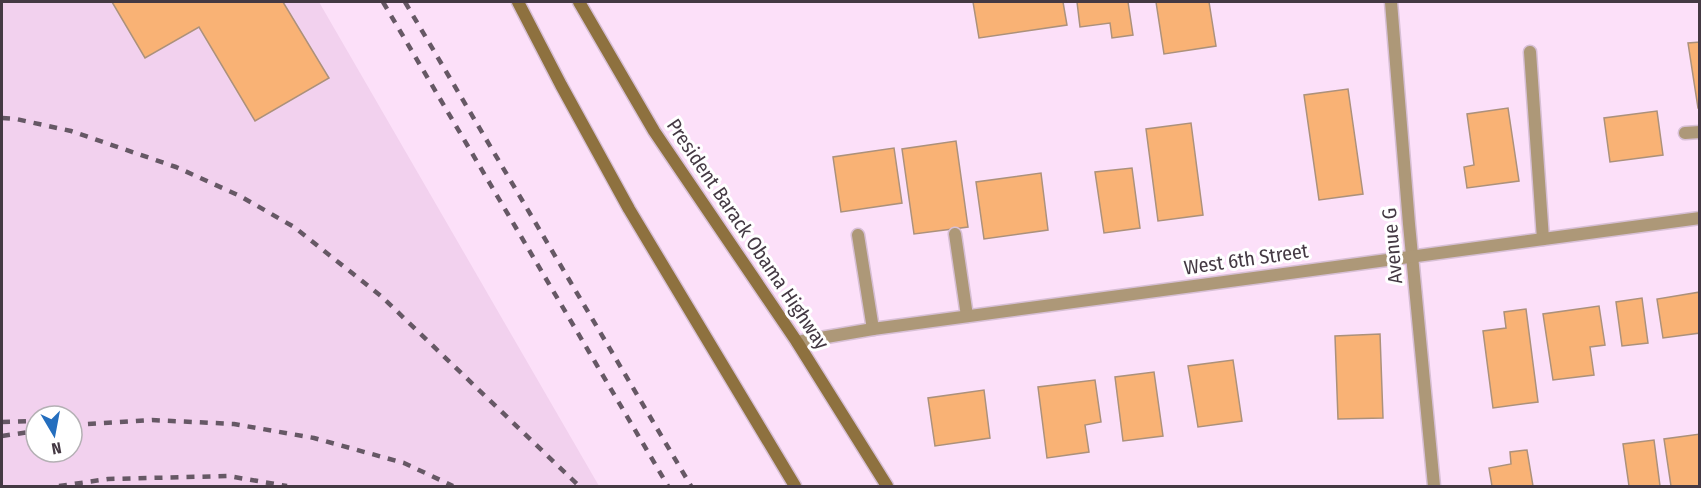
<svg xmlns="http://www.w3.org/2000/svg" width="1701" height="488" font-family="'Fira Sans Condensed',sans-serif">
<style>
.built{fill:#f2d1ee;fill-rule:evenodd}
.building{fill:#f9b275;stroke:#ac917b;stroke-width:1.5}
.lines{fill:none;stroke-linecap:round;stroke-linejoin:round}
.service-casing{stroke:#d7bfd5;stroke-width:15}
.minor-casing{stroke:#d7bfd5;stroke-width:15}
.secondary-casing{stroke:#d7bfd5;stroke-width:15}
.service{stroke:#ad9878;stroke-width:12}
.minor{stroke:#ad9878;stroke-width:12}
.secondary{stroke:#8e713f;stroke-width:12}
.rail{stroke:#665865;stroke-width:4.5;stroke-dasharray:8 8;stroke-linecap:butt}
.labels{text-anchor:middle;stroke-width:6;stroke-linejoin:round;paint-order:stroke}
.street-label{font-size:20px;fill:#443943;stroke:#fff}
</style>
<rect width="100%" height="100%" fill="#fce0f9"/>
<path class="built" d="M2 2H319L599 486H2ZM36 416H72V452H36Z"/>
<g class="building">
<path d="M112 2H283L329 78 255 121 199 27 145 58Z"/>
<path d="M973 2H1063L1067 25 979 38Z"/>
<path d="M1077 2H1128L1133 35 1112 38 1110 23 1080 27Z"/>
<path d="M1156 2H1209L1216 46 1164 54Z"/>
<path d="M1700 42V108H1698L1688 43Z"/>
<path d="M1348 89 1363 194 1319 200 1304 95Z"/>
<path d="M1508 108 1519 181 1467 188 1464 167 1474 165 1467 114Z"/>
<path d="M1657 111 1663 155 1610 162 1604 118Z"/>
<path d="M1191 123 1203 215 1158 221 1146 129Z"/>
<path d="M956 141 968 227 914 234 902 149Z"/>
<path d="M894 148 902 203 841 212 833 157Z"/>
<path d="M1132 168 1140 228 1104 233 1095 172Z"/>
<path d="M1041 173 1048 230 984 239 976 182Z"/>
<path d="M1700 292V333L1663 338 1657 299Z"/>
<path d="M1642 298 1648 343 1622 346 1616 302Z"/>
<path d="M1599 306 1605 345 1590 347 1594 375 1553 380 1543 314Z"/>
<path d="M1526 309 1538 402 1493 408 1483 331 1506 328 1504 312Z"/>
<path d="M1380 334 1383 418 1338 419 1335 336Z"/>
<path d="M1233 360 1242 421 1198 427 1188 366Z"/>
<path d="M1154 372 1163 436 1123 441 1115 377Z"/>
<path d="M1095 380 1101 422 1085 425 1089 452 1047 458 1038 387Z"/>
<path d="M984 390 990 438 935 446 928 398Z"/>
<path d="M1700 434V486H1671L1664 439Z"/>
<path d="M1654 440 1660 486H1627H1629L1623 444Z"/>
<path d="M1527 450 1533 486H1492L1489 468 1511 464 1510 452Z"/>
</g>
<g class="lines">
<defs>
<g id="service">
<path d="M1530 52 1543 239"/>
<path d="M1685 133 1700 132"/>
<path d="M955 234 967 316"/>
<path d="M858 235 873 329"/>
</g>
<g id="minor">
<path d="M1391 2 1409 224 1434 486"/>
<path d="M797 342 873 329 1700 218"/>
</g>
<g id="secondary">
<path d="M518 2 561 85 629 209 795 486"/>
<path d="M579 2 654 131 797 342 887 486"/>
</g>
</defs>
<use href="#service" class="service-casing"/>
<use href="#minor" class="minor-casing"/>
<use href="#secondary" class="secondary-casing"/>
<use href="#service" class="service"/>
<use href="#minor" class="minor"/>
<use href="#secondary" class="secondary"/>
<g class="rail">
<path d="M383 2 668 486"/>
<path d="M405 2 691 486"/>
<path d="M2 118 16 119 71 131 176 167 240 196 294 227 381 296 579 486"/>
<path d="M2 422 36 421"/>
<path d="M72 425 152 420 234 424 314 438 404 463 453 486"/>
<path d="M2 436 36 431"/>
<path d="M59 486 108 479 228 476 287 486"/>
</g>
</g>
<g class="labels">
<g class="street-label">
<text transform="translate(748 234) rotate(56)" y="7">President Barack Obama Highway</text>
<text transform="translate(1392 246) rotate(-95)" y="7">Avenue G</text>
<text transform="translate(1246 259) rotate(-8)" y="7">West 6th Street</text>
</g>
</g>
<rect width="1701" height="488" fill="none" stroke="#443943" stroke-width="6"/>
<g transform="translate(54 434) rotate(170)"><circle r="28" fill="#ffffff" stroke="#b4b0b4" stroke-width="1.5"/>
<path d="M0-4.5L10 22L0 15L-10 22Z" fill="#246ebe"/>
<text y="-9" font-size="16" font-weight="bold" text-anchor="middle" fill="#443943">N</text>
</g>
</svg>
